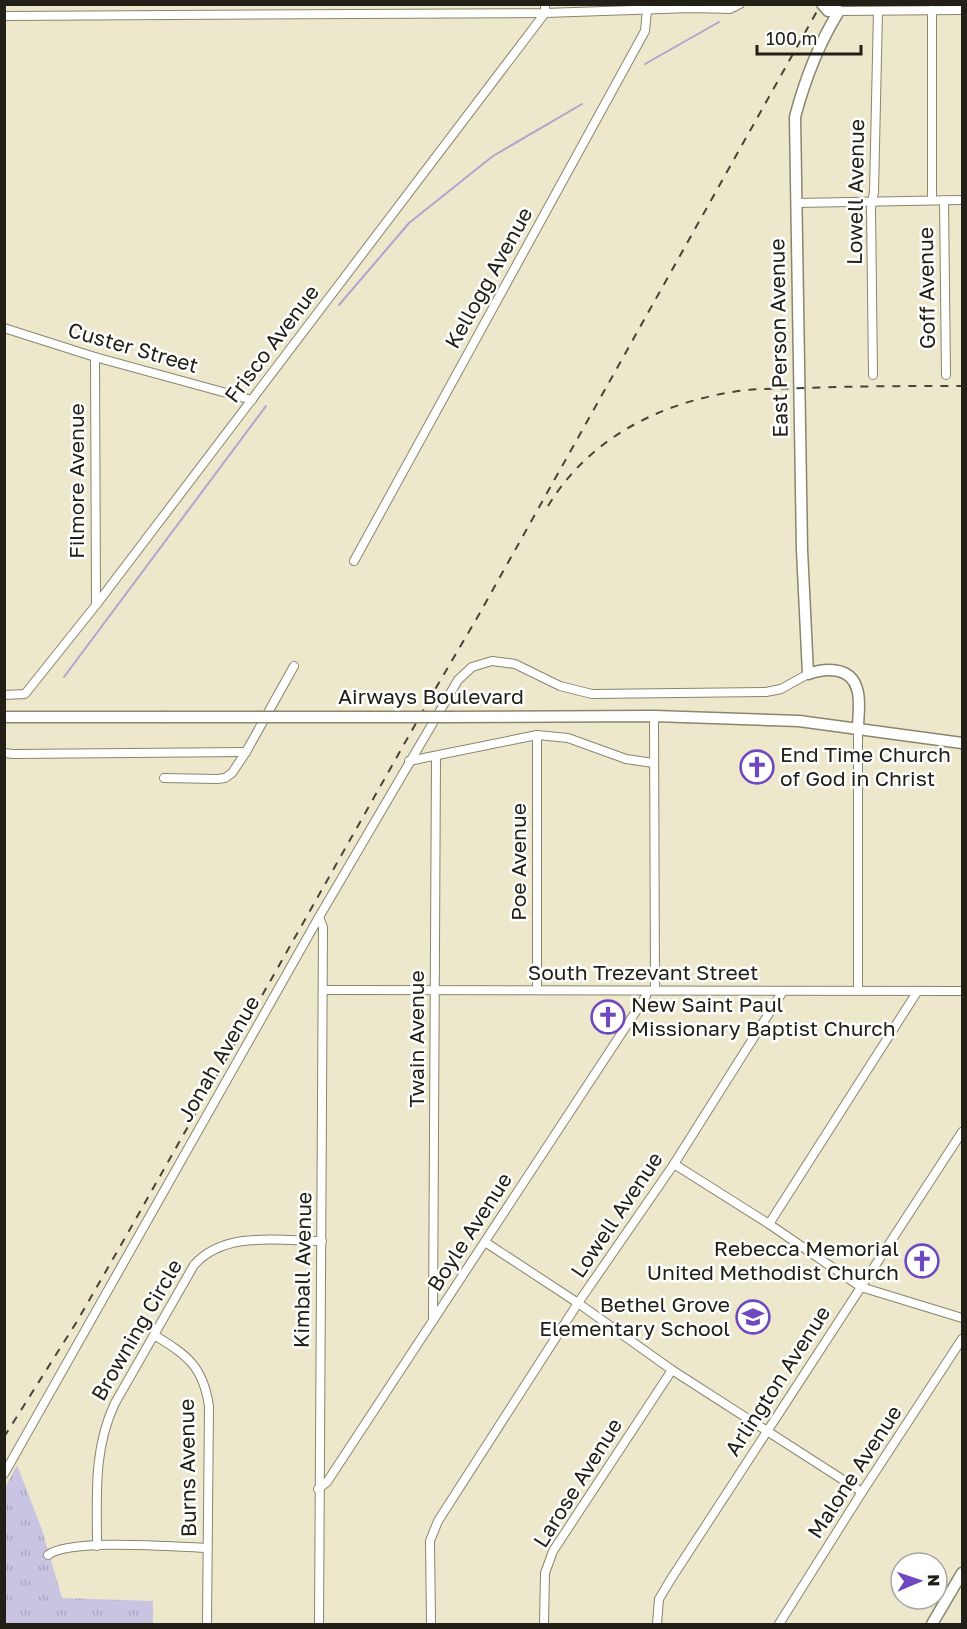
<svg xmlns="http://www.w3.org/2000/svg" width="967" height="1629" font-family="'Golos Text',sans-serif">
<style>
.park{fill:url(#park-tufts)}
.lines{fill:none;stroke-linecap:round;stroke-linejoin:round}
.stream{stroke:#aea6cf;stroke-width:2}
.minor-casing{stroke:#8a856d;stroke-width:10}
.major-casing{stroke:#8a856d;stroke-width:13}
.minor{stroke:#fff;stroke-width:8}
.major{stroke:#fff;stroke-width:10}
.rail{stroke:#474437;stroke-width:2;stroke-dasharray:8 8;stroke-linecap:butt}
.major-bridge-casing{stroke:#8a856d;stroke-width:13;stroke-linecap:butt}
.major-bridge{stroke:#fff;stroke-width:10}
.labels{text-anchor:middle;stroke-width:5;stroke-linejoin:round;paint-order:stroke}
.street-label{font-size:21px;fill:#222016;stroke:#fff}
.poi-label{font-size:21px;fill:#222016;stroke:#fff;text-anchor:start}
</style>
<defs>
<pattern id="park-tufts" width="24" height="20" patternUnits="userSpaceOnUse" patternTransform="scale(1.5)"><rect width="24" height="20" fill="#c9c4e2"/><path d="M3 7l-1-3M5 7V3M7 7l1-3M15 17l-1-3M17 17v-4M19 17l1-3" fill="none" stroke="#aca8c1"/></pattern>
</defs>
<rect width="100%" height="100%" fill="#ede7cc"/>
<path class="park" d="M17 1465 41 1527 62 1598 153 1601V1624H5V1488Z"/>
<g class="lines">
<g class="stream">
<path d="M645 64 719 22"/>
<path d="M339 305 409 223 493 156 582 104"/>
<path d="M64 677 266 406"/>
</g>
<defs>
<g id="minor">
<path d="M839 11 962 10"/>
<path d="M4 16 545 13 692 8 730 9 740 4"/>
<path d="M932 200V10"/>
<path d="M944 200 946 375"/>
<path d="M796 203 962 200"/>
<path d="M4 328 95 357 252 400"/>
<path d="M95 357 96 604"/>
<path d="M873 375 871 208 874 192 878 11"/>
<path d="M354 561 645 31 647 10"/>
<path d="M4 695 25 694 96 605 545 13V4"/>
<path d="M654 716 655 990"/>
<path d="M858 728V990"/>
<path d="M4 753 13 754 246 752"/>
<path d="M409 761 537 735 568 738 626 759 653 763"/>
<path d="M164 778 217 779 225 778 232 773 246 752 294 666"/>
<path d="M323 990 962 991"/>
<path d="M537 990V735"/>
<path d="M674 1164 769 1224 861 1287 962 1318"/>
<path d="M769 1224 917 992"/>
<path d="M485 1242 578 1303 672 1370 862 1492"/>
<path d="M433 1321 436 756"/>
<path d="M154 1335C187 1355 203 1366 209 1406L207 1624"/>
<path d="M4 1474 319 917 458 680 472 667 492 661 515 664 560 686 592 694 766 692 781 689 808 674"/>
<path d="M318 1489 327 1482 646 996 647 991"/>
<path d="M97 1546C97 1496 93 1449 115 1403L194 1265C225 1230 280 1241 322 1241"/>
<path d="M48 1555C70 1538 176 1547 207 1548"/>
<path d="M319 1624 323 927 319 917"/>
<path d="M431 1624 430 1541 438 1521 578 1303 674 1164 783 991"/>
<path d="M544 1624 545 1573 553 1551 672 1370"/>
<path d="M657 1624 659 1599 671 1579 962 1132"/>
<path d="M779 1624 862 1492 962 1339"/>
</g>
<g id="major">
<path d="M822 4 828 11H839C818 45 805 79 795 117L802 550 808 674C825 668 851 666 857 689 861 700 858 716 858 728"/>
<path d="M4 717H163"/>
<path d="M446 717 654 716 799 721 962 743"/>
<path d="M932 1624 962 1573"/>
</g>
</defs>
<use href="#minor" class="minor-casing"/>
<use href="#major" class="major-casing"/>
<use href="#minor" class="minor"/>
<use href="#major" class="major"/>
<g class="rail">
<path d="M548 506C590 437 660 403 738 391 760 388 784 389 806 388 858 386 910 386 962 386"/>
<path d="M4 1437 76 1323 125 1238 437 686 477 618 821 4"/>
</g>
<defs>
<path id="major-bridge" d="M163 717H446"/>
</defs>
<use href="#major-bridge" class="major-bridge-casing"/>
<use href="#major-bridge" class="major-bridge"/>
</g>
<defs>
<symbol id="church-ring" viewBox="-11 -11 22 22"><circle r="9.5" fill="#fff" stroke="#6e48c1" stroke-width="1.5"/><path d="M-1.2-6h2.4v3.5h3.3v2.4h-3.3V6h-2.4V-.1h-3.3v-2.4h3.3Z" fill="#6e48c1"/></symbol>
<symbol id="school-ring" viewBox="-11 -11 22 22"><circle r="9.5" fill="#fff" stroke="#6e48c1" stroke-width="1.5"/><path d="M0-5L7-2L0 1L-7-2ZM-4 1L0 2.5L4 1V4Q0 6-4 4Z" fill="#6e48c1"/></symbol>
</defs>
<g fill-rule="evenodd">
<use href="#church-ring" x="738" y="748" width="38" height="38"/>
<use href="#church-ring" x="589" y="998" width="38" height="38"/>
<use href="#church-ring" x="903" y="1242" width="38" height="38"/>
<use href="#school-ring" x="734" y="1298" width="38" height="38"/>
</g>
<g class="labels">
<g class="street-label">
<text transform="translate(856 192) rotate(-89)" y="7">Lowell Avenue</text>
<text transform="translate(489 278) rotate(-61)" y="7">Kellogg Avenue</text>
<text transform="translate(927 288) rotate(-91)" y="7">Goff Avenue</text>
<text transform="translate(779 338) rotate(-91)" y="7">East Person Avenue</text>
<text transform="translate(272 344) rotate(-53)" y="7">Frisco Avenue</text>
<text transform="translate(133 348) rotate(16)" y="7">Custer Street</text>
<text transform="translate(77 481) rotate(-90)" y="7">Filmore Avenue</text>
<text x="431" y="704">Airways Boulevard</text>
<text transform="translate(519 862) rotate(-90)" y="7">Poe Avenue</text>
<text x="643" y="980">South Trezevant Street</text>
<text transform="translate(417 1039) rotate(-90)" y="7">Twain Avenue</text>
<text transform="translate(219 1059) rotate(-60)" y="7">Jonah Avenue</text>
<text transform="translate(617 1215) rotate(-56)" y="7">Lowell Avenue</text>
<text transform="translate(470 1232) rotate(-57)" y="7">Boyle Avenue</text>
<text transform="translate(303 1270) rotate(-89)" y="7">Kimball Avenue</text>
<text transform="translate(137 1330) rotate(-60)" y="7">Browning Circle</text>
<text transform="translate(778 1381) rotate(-57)" y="7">Arlington Avenue</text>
<text transform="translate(188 1468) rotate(-91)" y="7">Burns Avenue</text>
<text transform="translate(855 1472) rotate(-57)" y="7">Malone Avenue</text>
<text transform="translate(578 1483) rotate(-58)" y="7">Larose Avenue</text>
</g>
<g class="poi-label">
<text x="780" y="762">End Time Church<tspan x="780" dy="24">of God in Christ</tspan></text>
<text x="631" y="1012">New Saint Paul<tspan x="631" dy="24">Missionary Baptist Church</tspan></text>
<text x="899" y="1256" text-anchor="end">Rebecca Memorial<tspan x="899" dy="24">United Methodist Church</tspan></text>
<text x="730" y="1312" text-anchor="end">Bethel Grove<tspan x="730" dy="24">Elementary School</tspan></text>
</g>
</g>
<rect width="967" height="1629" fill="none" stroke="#222016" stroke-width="12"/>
<g transform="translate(919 1581) rotate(88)"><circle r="28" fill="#ffffff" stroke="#a7a6a2" stroke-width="1.5"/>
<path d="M0-4.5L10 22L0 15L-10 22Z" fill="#6e48c1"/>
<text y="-9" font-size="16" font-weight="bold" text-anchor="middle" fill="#222016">N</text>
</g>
<path d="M757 45v9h104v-9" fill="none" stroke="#222016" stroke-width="3"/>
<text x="766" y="45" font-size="18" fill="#222016" stroke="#ffffff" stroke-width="4.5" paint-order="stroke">100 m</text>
</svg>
